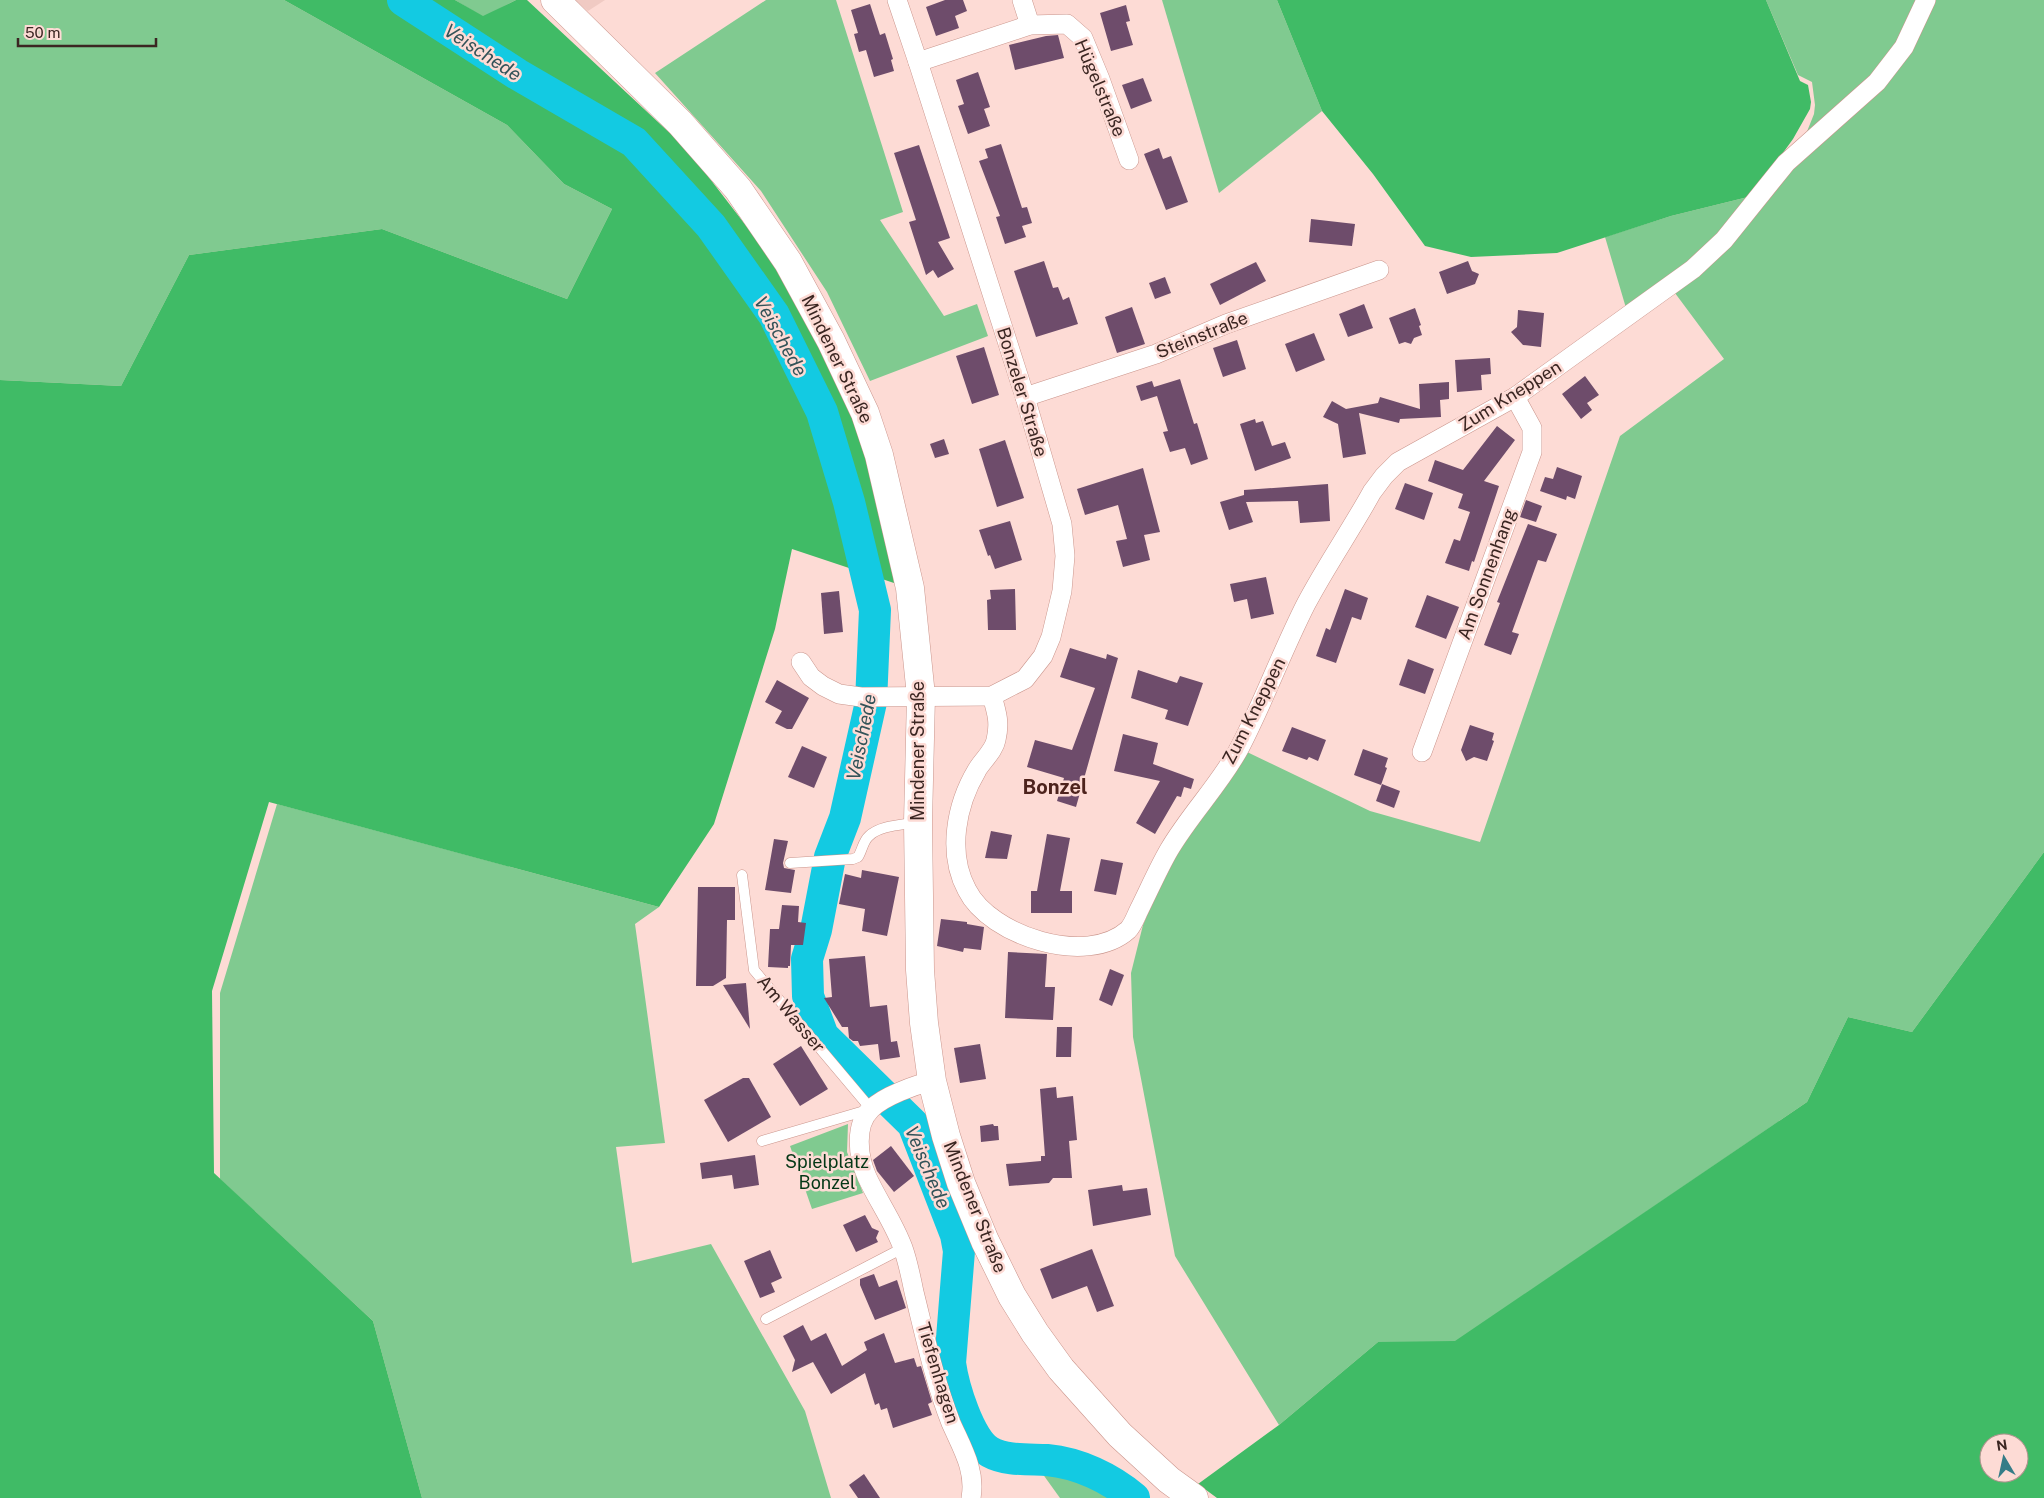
<svg xmlns="http://www.w3.org/2000/svg" width="2044" height="1498" font-family="'Public Sans',sans-serif">
<style>
.built{fill:#f0cac3}
.green{fill:#80ca90}
.forest{fill:#40bb66;fill-rule:evenodd}
.lines{fill:none;stroke-linecap:round;stroke-linejoin:round}
.river{stroke:#13cae2;stroke-width:32}
.building{fill:#6e4c6b}
.service-casing{stroke:#ca958c;stroke-width:11}
.minor-casing{stroke:#ca958c;stroke-width:20}
.primary-casing{stroke:#ca958c;stroke-width:29}
.service{stroke:#fff;stroke-width:10}
.minor{stroke:#fff;stroke-width:19}
.primary{stroke:#fff;stroke-width:28}
.labels{text-anchor:middle;stroke-width:5;stroke-linejoin:round;paint-order:stroke}
.street-label{font-size:18px;fill:#3b2622;stroke:#fddbd5}
.park-label{font-size:18px;fill:#043716;stroke:#fddbd5}
.water-label{font-size:19px;font-style:italic;fill:#335359;stroke:#fddbd5}
.quarter-label{font-size:20px;font-weight:bold;fill:#4d231d;stroke:#fddbd5}
</style>
<rect width="100%" height="100%" fill="#fddbd5"/>
<path class="built" d="M575 0H605L588 11Z"/>
<g class="green">
<path d="M0 0H284L507 125 564 184 612 209 567 299 382 229 189 255 121 386 0 380Z"/>
<path d="M455 0H516L483 17Z"/>
<path d="M766 0H836L903 212 880 220 944 316 977 304 988 336 870 381 827 292 761 191 655 73Z"/>
<path d="M1162 0H1277L1322 111 1219 193Z"/>
<path d="M1766 0H1919L1913 16 1880 70 1806 134 1814 114 1815 105 1812 82 1798 75Z"/>
<path d="M1934 0H2044V852L1912 1032 1848 1017 1807 1102 1455 1342H1378L1279 1425 1175 1256 1133 1037 1131 973 1143 925 1156 894 1175 857 1247 752 1370 811 1480 842 1620 436 1724 359 1672 289 1626 308 1605 237 1671 216 1752 196 1790 171Z"/>
<path d="M277 804 659 907 635 924 665 1143 616 1147 632 1263 711 1244 805 1411 831 1498H422L373 1321 220 1179V993Z"/>
<path d="M848 1124 847 1152 863 1193 812 1209 790 1146Z"/>
<path d="M1042 1473 1086 1474 1118 1498H1060Z"/>
</g>
<g class="forest">
<path d="M284 0H455L483 16 516 0H527L687 149 777 266 848 401 890 536 894 583 792 549 775 629 714 824 659 907 269 802 212 991 214 1173 373 1321 422 1498H0V380L121 386 189 255 382 229 567 299 612 209 564 184 507 125Z"/>
<path d="M1277 0H1766L1800 81 1808 85 1811 102 1810 109 1793 139 1752 196 1671 216 1557 253 1471 257 1425 246 1373 174 1322 111Z"/>
<path d="M2044 852V1498H1217L1198 1484 1279 1425 1378 1342 1455 1341 1807 1102 1848 1017 1912 1032ZM1989 1443H2019V1473H1989Z"/>
</g>
<g class="lines">
<path class="river" d="M403 0 517 74 634 142 711 226 774 315 822 412 849 502 875 610 871 702 845 818 830 857 816 930 807 959 808 996 823 1036 913 1124 956 1235 959 1251 950 1363C953 1385 969 1441 990 1452 1006 1461 1030 1459 1047 1460 1079 1463 1110 1478 1134 1498"/>
</g>
<g class="building">
<path d="M945 0H963L967 11 955 16 959 28 936 36 926 7Z"/>
<path d="M870 4 880 35 885 33 893 59 891 60 894 71 874 77 866 50 859 52 854 34 858 33 851 10Z"/>
<path d="M1126 5 1130 21 1126 22 1133 45 1111 51 1100 13Z"/>
<path d="M1058 35 1064 58 1015 70 1009 45 1046 36Z"/>
<path d="M978 72 990 107 984 109 990 126 968 134 958 106 964 104 956 80Z"/>
<path d="M1143 78 1152 101 1131 109 1122 85Z"/>
<path d="M1001 144 1022 208 1027 207 1032 223 1022 226 1026 237 1005 244 996 217 1000 216 979 161 988 158 985 149Z"/>
<path d="M919 145 950 238 938 242 954 269 938 278 933 270 926 275 909 222 916 220 894 153Z"/>
<path d="M1159 148 1163 159 1171 156 1188 202 1166 210 1144 154Z"/>
<path d="M1311 219 1355 224 1352 246 1309 242Z"/>
<path d="M1044 261 1053 288 1058 287 1063 300 1069 297 1078 324 1036 337 1014 271Z"/>
<path d="M1468 261 1472 271 1479 274 1475 284 1447 294 1439 272Z"/>
<path d="M1256 262 1266 281 1220 305 1210 284Z"/>
<path d="M1165 277 1171 293 1155 299 1149 283Z"/>
<path d="M1364 304 1373 328 1348 337 1339 314Z"/>
<path d="M1132 307 1145 344 1117 353 1105 317Z"/>
<path d="M1415 308 1421 325 1419 326 1422 335 1414 338 1411 344 1405 342 1399 344 1389 318Z"/>
<path d="M1518 310 1544 313 1541 347 1523 345 1511 332 1517 327Z"/>
<path d="M1314 333 1325 360 1296 372 1285 344Z"/>
<path d="M1237 340 1246 369 1223 377 1213 348Z"/>
<path d="M984 347 999 395 972 404 956 356Z"/>
<path d="M1490 358 1491 374 1481 375 1482 390 1457 392 1455 360Z"/>
<path d="M1585 376 1599 395 1587 403 1592 410 1581 419 1562 394Z"/>
<path d="M1180 379 1194 424 1197 423 1208 459 1191 465 1185 448 1170 452 1163 432 1168 431 1157 396 1141 401 1136 386 1152 381 1154 387Z"/>
<path d="M1449 382V399L1440 400 1441 417 1400 419 1399 423 1359 413 1366 454 1343 458 1338 424 1323 417 1332 401 1346 409 1378 403 1380 397 1420 409 1419 384Z"/>
<path d="M1255 419 1256 423 1263 421 1272 446 1285 442 1291 458 1255 471 1240 424Z"/>
<path d="M1497 426 1515 440 1484 481 1499 486 1474 562 1472 561 1469 571 1445 563 1454 539 1460 541 1470 512 1458 508 1463 494 1428 481 1435 460 1463 470Z"/>
<path d="M944 439 949 454 935 458 930 444Z"/>
<path d="M1005 440 1024 498 997 507 979 449Z"/>
<path d="M1557 467 1582 476 1575 499 1567 496 1566 500 1540 491 1545 477 1553 479Z"/>
<path d="M1143 468 1160 532 1144 535 1150 560 1123 567 1116 541 1127 539 1118 505 1085 515 1077 489Z"/>
<path d="M1405 483 1433 493 1424 520 1395 509Z"/>
<path d="M1328 484 1330 521 1300 523 1298 501 1246 502 1253 522 1229 530 1220 502 1244 495V490Z"/>
<path d="M1526 500 1542 506 1536 522 1520 517Z"/>
<path d="M1010 521 1022 560 995 569 990 555 988 556 979 530Z"/>
<path d="M1528 524 1557 534 1546 562 1538 560 1512 632 1519 634 1511 655 1484 645 1500 603 1497 602Z"/>
<path d="M1266 577 1274 614 1251 619 1247 599 1234 602 1230 584Z"/>
<path d="M1015 589 1016 630H988L987 600 991 599 990 590Z"/>
<path d="M1345 589 1368 598 1361 620 1352 617 1336 663 1316 656 1326 628 1330 630Z"/>
<path d="M839 591 843 632 824 634 821 593Z"/>
<path d="M1427 595 1459 607 1446 639 1415 627Z"/>
<path d="M1070 648 1106 659 1107 654 1118 658 1076 807 1057 801 1064 778 1027 767 1035 740 1072 750 1095 688 1060 677Z"/>
<path d="M1408 659 1434 669 1425 694 1399 685Z"/>
<path d="M1138 670 1177 683 1180 676 1203 683 1188 726 1165 719 1168 710 1131 698Z"/>
<path d="M777 680 809 698 792 729H787L775 723 782 711 765 702Z"/>
<path d="M1470 725 1494 733 1492 740 1494 741 1487 761 1474 757 1466 761 1461 750Z"/>
<path d="M1292 727 1326 740 1318 761 1309 757 1307 760 1282 751Z"/>
<path d="M1123 734 1158 743 1153 764 1194 779 1191 789 1184 787 1181 797 1177 796 1155 834 1136 823 1160 781 1114 771Z"/>
<path d="M802 746 827 757 814 788 788 777Z"/>
<path d="M1363 749 1388 758 1385 767 1387 768 1381 785 1354 775Z"/>
<path d="M1382 784 1400 791 1394 808 1376 801Z"/>
<path d="M991 831 1012 835 1007 859 985 858Z"/>
<path d="M1047 834 1070 838 1060 891H1072V913H1031V891H1037Z"/>
<path d="M774 839 788 841 783 863 784 868 795 870 791 893 765 890Z"/>
<path d="M1101 859 1123 863 1116 895 1094 891Z"/>
<path d="M862 870 899 877 887 936 862 931 865 909 839 904 845 874 861 878Z"/>
<path d="M698 887H735V920H727L726 978 713 986H696Z"/>
<path d="M782 905 799 906 798 922 806 923 803 945H791L790 966H788V968L768 967 770 929H779Z"/>
<path d="M941 919 967 922V924L984 927 981 950 964 948 963 952 937 946Z"/>
<path d="M1008 952 1047 954 1045 987H1055L1053 1020 1005 1018Z"/>
<path d="M865 956 870 1007 887 1005 891 1042 897 1041 900 1057 880 1060 878 1044 860 1046 858 1041H853L849 1038 848 1027H842L824 998 832 997 829 959Z"/>
<path d="M1110 969 1124 975 1112 1006 1099 1000Z"/>
<path d="M746 983 750 1029 723 985Z"/>
<path d="M1057 1027H1072L1071 1057H1056Z"/>
<path d="M980 1044 986 1079 960 1083 954 1048Z"/>
<path d="M801 1046 828 1089 800 1106 773 1064Z"/>
<path d="M743 1078H749L771 1117 728 1142 704 1100Z"/>
<path d="M1056 1087 1057 1098 1073 1096 1077 1140 1069 1141 1072 1178H1053L1049 1183 1009 1186 1006 1164 1041 1161V1156H1045L1040 1089Z"/>
<path d="M993 1124 994 1126H998L999 1140 981 1142 980 1126Z"/>
<path d="M891 1146 914 1176 894 1192 877 1171 873 1160Z"/>
<path d="M755 1155 759 1185 734 1189 732 1175 702 1179 700 1163Z"/>
<path d="M1122 1185 1123 1191 1147 1188 1151 1215 1093 1226 1088 1190Z"/>
<path d="M865 1215 872 1228 879 1231 876 1238 878 1242 856 1252 843 1225Z"/>
<path d="M1092 1249 1114 1306 1097 1312 1087 1286 1052 1299 1040 1269Z"/>
<path d="M770 1250 782 1278 771 1283 775 1292 760 1298 744 1261Z"/>
<path d="M874 1274 879 1287 897 1280 906 1308 875 1320 860 1285V1279Z"/>
<path d="M803 1325 811 1341 826 1333 842 1366 867 1350 864 1342 884 1333 895 1363 914 1358 917 1367 921 1366 932 1402 928 1404 932 1415 893 1428 887 1408 881 1410 879 1403 875 1405 865 1373 831 1394 813 1362 792 1372 795 1360 783 1336Z"/>
<path d="M864 1474 880 1498H858L849 1485Z"/>
</g>
<g class="lines">
<defs>
<g id="service">
<path d="M790 863 853 859 858 857C862 851 863 841 869 836 880 825 903 825 918 822"/>
<path d="M742 875 754 970 871 1109 762 1141"/>
<path d="M766 1319 903 1248"/>
</g>
<g id="minor">
<path d="M1022 0 1030 25"/>
<path d="M918 62 1030 25 1067 24 1083 38 1100 79 1129 160"/>
<path d="M1025 397 1156 354 1226 324 1379 270"/>
<path d="M801 662 811 677 823 686 839 694 861 697 992 696 1025 679 1043 656 1051 637 1062 591 1065 556 1062 524 1025 397 918 62 897 0"/>
<path d="M992 696C997 713 1000 723 996 740 994 751 982 761 977 770 956 805 947 853 967 890 990 936 1087 967 1128 930 1133 925 1136 916 1139 910 1149 890 1158 869 1169 850 1190 814 1221 783 1240 747 1264 701 1282 651 1306 604 1326 566 1351 530 1372 492L1384 476 1398 462 1515 397 1693 269 1724 240 1786 163 1877 82 1904 47 1926 0"/>
<path d="M1422 752 1532 452V428L1515 397"/>
<path d="M932 1081C915 1085 884 1096 871 1109 854 1125 858 1157 867 1177 878 1201 894 1223 903 1248 908 1262 911 1277 914 1292 925 1336 934 1380 951 1423 962 1448 976 1470 971 1498"/>
</g>
<path id="primary" d="M555 0 680 123 738 189 788 262 831 341 865 413 879 455 910 588 921 696 918 822 920 970 924 1023 932 1081 946 1136 961 1183 985 1241 1012 1296 1035 1333 1061 1369 1120 1435 1169 1480 1194 1498"/>
</defs>
<use href="#service" class="service-casing"/>
<use href="#minor" class="minor-casing"/>
<use href="#primary" class="primary-casing"/>
<use href="#service" class="service"/>
<use href="#minor" class="minor"/>
<use href="#primary" class="primary"/>
</g>
<g class="labels">
<g class="street-label">
<text transform="translate(1100 88) rotate(67)" y="6">Hügelstraße</text>
<text transform="translate(1202 335) rotate(-22)" y="6">Steinstraße</text>
<text transform="translate(837 359) rotate(64)" y="6">Mindener Straße</text>
<text transform="translate(1022 392) rotate(73)" y="6">Bonzeler Straße</text>
<text transform="translate(1510 396) rotate(-32)" y="6">Zum Kneppen</text>
<text transform="translate(1487 574) rotate(-70)" y="6">Am Sonnenhang</text>
<text transform="translate(1254 711) rotate(-63)" y="6">Zum Kneppen</text>
<text transform="translate(918 751) rotate(-90)" y="6">Mindener Straße</text>
<text transform="translate(791 1014) rotate(50)" y="6">Am Wasser</text>
<text transform="translate(975 1207) rotate(68)" y="6">Mindener Straße</text>
<text transform="translate(938 1373) rotate(73)" y="6">Tiefenhagen</text>
</g>
<g class="park-label">
<text x="827" y="1168">Spielplatz<tspan x="827" dy="21">Bonzel</tspan></text>
</g>
<g class="water-label">
<text transform="translate(483 52) rotate(33)" y="7">Veischede</text>
<text transform="translate(781 336) rotate(61)" y="7">Veischede</text>
<text transform="translate(861 737) rotate(-79)" y="7">Veischede</text>
<text transform="translate(928 1167) rotate(67)" y="7">Veischede</text>
</g>
<g class="quarter-label">
<text x="1055" y="794">Bonzel</text>
</g>
</g>
<g transform="translate(2004 1458) rotate(351)"><circle r="24" fill="#fddbd5" stroke="#af938d"/>
<path d="M0-4L9 19L0 12L-9 19Z" fill="#357c87"/>
<text y="-8" font-size="14" font-weight="bold" text-anchor="middle" fill="#3b2622">N</text>
</g>
<path d="M18 38v8h138v-8" fill="none" stroke="#3b2622" stroke-width="2.5"/>
<text x="25" y="38" font-size="15" fill="#3b2622" stroke="#fddbd5" stroke-width="4" paint-order="stroke">50 m</text>
</svg>
